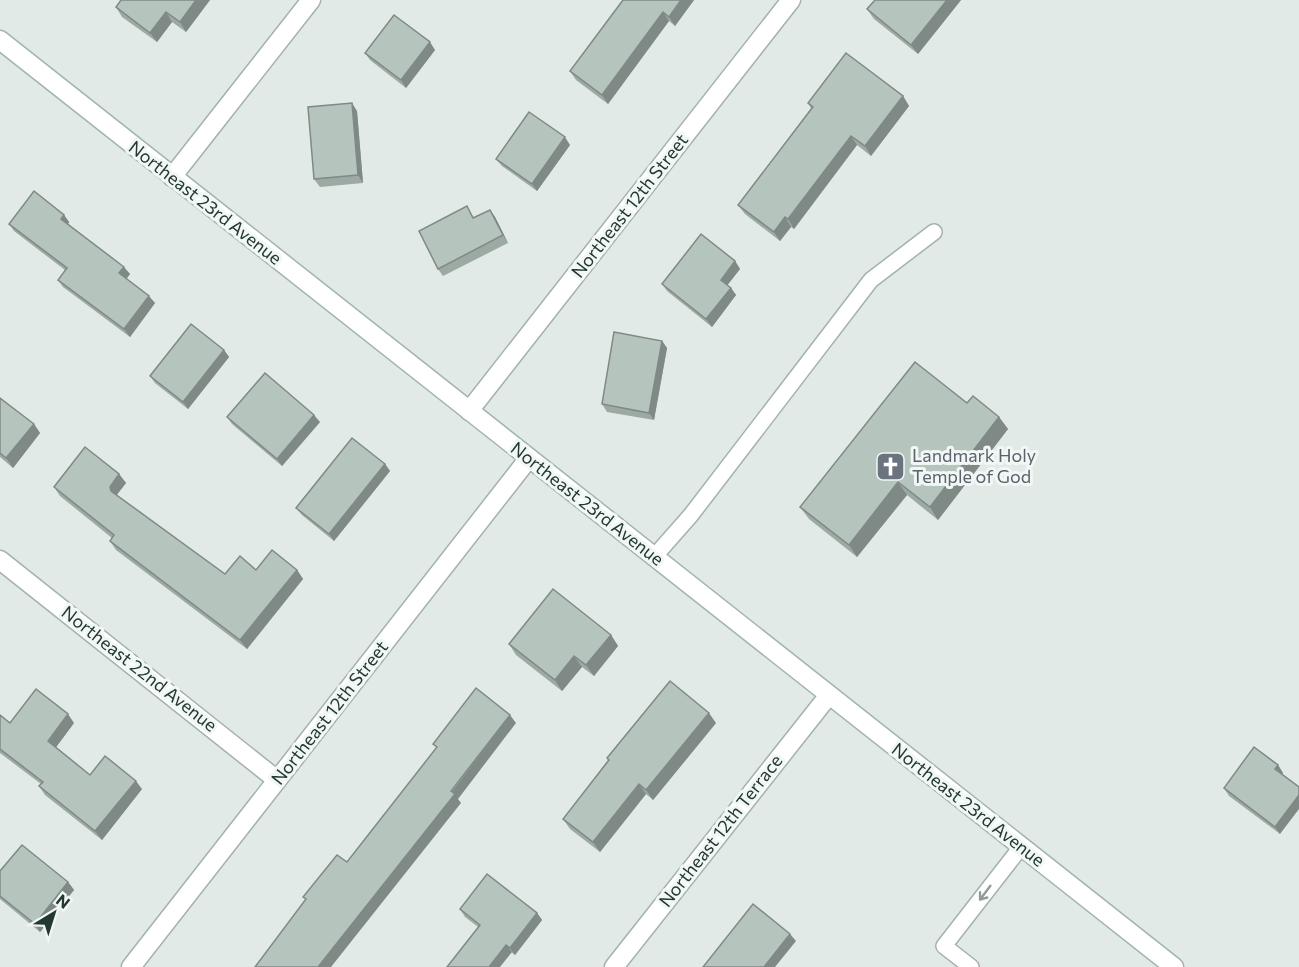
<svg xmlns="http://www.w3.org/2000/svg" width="1299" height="967" font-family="Commissioner,sans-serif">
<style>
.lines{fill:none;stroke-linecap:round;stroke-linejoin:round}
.service-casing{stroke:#a4b1ac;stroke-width:18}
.minor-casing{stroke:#a4b1ac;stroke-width:21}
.secondary-casing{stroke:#a1b4ad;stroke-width:21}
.service{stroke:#fff;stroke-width:15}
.minor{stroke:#fff;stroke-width:18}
.secondary{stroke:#fff;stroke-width:18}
.wall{fill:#9da9a3}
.shaded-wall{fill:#7f8985}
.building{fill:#b6c4be;stroke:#7f8985;stroke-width:1.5}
.oneway{stroke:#919c98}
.labels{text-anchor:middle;stroke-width:6;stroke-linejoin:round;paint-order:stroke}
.street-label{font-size:18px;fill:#233832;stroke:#f1f7f4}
.worship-label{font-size:18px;fill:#5b616d;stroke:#f1f7f4;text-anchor:start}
</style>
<rect width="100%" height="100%" fill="#e1eae6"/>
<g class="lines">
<defs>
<g id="service">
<path d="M654 557 691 515 871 280 934 232"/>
<path d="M971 967 944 946 1021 847"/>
</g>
<g id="minor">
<path d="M172 177 311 0"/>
<path d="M469 411 791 0"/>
<path d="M0 560 277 780"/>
<path d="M131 967 529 458"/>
<path d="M614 967 829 695"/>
</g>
<path id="secondary" d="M0 40 1174 967"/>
</defs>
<use href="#service" class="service-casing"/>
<use href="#minor" class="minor-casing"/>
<use href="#secondary" class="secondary-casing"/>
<use href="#service" class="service"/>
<use href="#minor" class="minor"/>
<use href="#secondary" class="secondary"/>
</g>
<g class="wall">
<path d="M210 0 186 32 172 22 157 42 122 17 116 7Z"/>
<path d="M623 0H694L675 26 669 21 608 104 576 80 570 71Z"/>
<path d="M961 0 918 54 874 19 867 9Z"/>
<path d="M435 50 406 88 370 60 365 53Z"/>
<path d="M903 96 909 106 871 156 857 145 794 229 791 227 780 241 745 214 738 205 811 108 808 103Z"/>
<path d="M357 111 363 183 320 187 314 179Z"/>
<path d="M570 145 537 191 502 166 496 159Z"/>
<path d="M467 206 474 218 490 210 495 217 508 243 443 276 438 269Z"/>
<path d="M64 215 69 222 68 225 130 274 126 278 155 303 130 337 63 287 58 280 65 270 14 231 9 224Z"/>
<path d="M735 261 740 269 727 285 731 288 736 295 712 327 667 291 662 284Z"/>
<path d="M662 341 667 348 654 420 607 412 602 404Z"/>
<path d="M224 350 229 357 188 409 155 383 150 376Z"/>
<path d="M0 398 34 424 40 433 13 468 0 457Z"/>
<path d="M967 403 999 417 1008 429 938 520 907 495 857 557 809 519 800 507Z"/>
<path d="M227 417 320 422 282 466 232 424Z"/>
<path d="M385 464 390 471 334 541 302 515 296 508Z"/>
<path d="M119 474 126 483 116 495 225 574 256 570H297L303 579 247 649 116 550 110 541 112 538 60 496 54 487Z"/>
<path d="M611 635 618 646 594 676 582 667 562 691 516 655 509 644Z"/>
<path d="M0 715 10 723H74L56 747 90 775 142 789 102 840 45 795 39 786 41 784 0 753Z"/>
<path d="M716 723 653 800 646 794 600 852 570 829 563 819 608 760 607 758Z"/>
<path d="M1278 765 1283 773 1282 774 1280 834 1229 796 1224 788Z"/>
<path d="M0 871 68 882 74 890 40 932 0 899Z"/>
<path d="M460 909 537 913 542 920 515 955 465 917Z"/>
</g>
<g class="shaded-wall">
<path d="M196 0H210L186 32 180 22Z"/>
<path d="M681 0H694L675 26 669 17Z"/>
<path d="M947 0H961L918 54 911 45Z"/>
<path d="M166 12 172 22 157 42 150 33Z"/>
<path d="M663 12 669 21 608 104 602 95Z"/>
<path d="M430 42 435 50 406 88 401 80Z"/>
<path d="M903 96 909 106 871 156 865 146Z"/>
<path d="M352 103 357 111 363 183 358 175Z"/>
<path d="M851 136 857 145 794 229 788 219Z"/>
<path d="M565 137 570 145 537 191 532 184Z"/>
<path d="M490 210 495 217 508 243 503 235Z"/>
<path d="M64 215 69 222 66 227 61 219Z"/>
<path d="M785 217 791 227 780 241 774 232Z"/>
<path d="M735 261 740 269 726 287 721 280Z"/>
<path d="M124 267 130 274 125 281 119 273Z"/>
<path d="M731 288 736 295 712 327 706 319Z"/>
<path d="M149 296 155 303 130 337 124 329Z"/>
<path d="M662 341 667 348 654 420 649 413Z"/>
<path d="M224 350 229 357 188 409 183 402Z"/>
<path d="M314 415 320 422 282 466 277 459Z"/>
<path d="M999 417 1008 429 938 520 930 507Z"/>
<path d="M34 424 40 433 13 468 6 458Z"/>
<path d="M385 464 390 471 334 541 329 534Z"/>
<path d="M119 474 126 483 116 496 111 491 110 487Z"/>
<path d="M898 482 907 495 857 557 849 545Z"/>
<path d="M297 570 303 579 247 649 240 640Z"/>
<path d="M611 635 618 646 594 676 586 665Z"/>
<path d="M574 656 582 667 562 691 555 680Z"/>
<path d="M709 713 716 723 653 800 646 790Z"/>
<path d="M68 714 74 723 54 750 48 741Z"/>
<path d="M510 715 516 723 458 799 461 803 331 967H318Z"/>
<path d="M1278 765 1283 773 1280 777 1275 769Z"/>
<path d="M136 781 142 789 102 840 95 831Z"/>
<path d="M639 784 646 794 600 852 593 842Z"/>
<path d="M1299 795V809L1280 834 1275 827Z"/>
<path d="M68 882 74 890 40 932 35 924Z"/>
<path d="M537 913 542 920 515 955 510 948Z"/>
<path d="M790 934 796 941 775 967H764Z"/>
<path d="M506 945 512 952 500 967H489Z"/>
</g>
<g class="building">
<path d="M121 0H196L180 22 166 12 150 33 116 7Z"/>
<path d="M623 0H681L669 17 663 12 602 95 570 71Z"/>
<path d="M875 0H947L911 45 867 9Z"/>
<path d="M394 15 430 42 401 80 365 53Z"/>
<path d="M846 53 903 96 865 146 851 136 788 219 785 217 774 232 738 205 813 107 808 103Z"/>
<path d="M352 103 358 175 314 179 308 107Z"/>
<path d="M529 112 565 137 532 184 496 159Z"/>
<path d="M34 191 64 215 61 219 124 267 119 273 149 296 124 329 58 280 67 268 9 224Z"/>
<path d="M467 206 473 218 490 210 503 235 438 269 419 231Z"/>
<path d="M701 234 735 261 721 280 731 288 706 319 662 284Z"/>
<path d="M191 324 224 350 183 402 150 376Z"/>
<path d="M614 332 662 341 649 413 602 404Z"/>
<path d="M915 362 967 403 973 396 999 417 930 507 898 482 849 545 800 507Z"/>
<path d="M265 373 314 415 277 459 227 417Z"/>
<path d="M0 398 34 424 6 458 0 453Z"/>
<path d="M352 438 385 464 329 534 296 508Z"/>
<path d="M85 447 119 474 110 487 111 491 225 574 240 556 256 570 272 550 297 570 240 640 110 541 114 535 54 487Z"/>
<path d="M553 589 611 635 586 665 574 656 555 680 509 644Z"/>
<path d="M670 681 709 713 646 790 639 784 593 842 563 819 609 760 607 758Z"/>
<path d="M476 688 510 715 451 791 455 794 318 967H255L306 899 303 897 337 855 347 862 437 747 433 744Z"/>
<path d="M36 689 68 714 48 741 90 775 105 756 136 781 95 831 39 786 43 782 0 749V715L10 723Z"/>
<path d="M1254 747 1278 765 1275 769 1299 787V795L1275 827 1224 788Z"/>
<path d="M22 845 68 882 35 924 0 896V871Z"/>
<path d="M487 874 537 913 510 948 506 945 489 967H447L480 925 460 909Z"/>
<path d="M753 904 790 934 764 967H703Z"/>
</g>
<defs><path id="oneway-shaft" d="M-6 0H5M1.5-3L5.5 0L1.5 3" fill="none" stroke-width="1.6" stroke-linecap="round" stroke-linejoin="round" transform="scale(1.5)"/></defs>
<use class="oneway" href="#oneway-shaft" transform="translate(985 893) rotate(127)"/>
<defs>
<symbol id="church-square" viewBox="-11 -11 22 22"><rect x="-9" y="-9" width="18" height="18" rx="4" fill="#6b7280" stroke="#f1f7f4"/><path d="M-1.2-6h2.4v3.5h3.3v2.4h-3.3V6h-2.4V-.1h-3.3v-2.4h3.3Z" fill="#fff"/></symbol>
</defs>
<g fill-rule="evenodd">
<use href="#church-square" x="874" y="450" width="33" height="33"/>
</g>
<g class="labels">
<g class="street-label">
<text transform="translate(205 203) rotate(38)" y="6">Northeast 23rd Avenue</text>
<text transform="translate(630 206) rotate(-52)" y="6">Northeast 12th Street</text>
<text transform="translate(587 504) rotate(38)" y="6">Northeast 23rd Avenue</text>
<text transform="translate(139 669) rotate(38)" y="6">Northeast 22nd Avenue</text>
<text transform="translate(330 713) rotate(-52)" y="6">Northeast 12th Street</text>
<text transform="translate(968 805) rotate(38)" y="6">Northeast 23rd Avenue</text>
<text transform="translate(721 831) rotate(-52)" y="6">Northeast 12th Terrace</text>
</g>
<g class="worship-label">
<text x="912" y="462">Landmark Holy<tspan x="912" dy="21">Temple of God</tspan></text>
</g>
</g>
<g transform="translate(54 913) rotate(38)" stroke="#f1f7f4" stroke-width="4.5" paint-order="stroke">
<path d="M0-4.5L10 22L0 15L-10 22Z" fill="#233832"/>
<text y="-9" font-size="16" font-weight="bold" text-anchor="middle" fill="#233832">N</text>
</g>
</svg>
